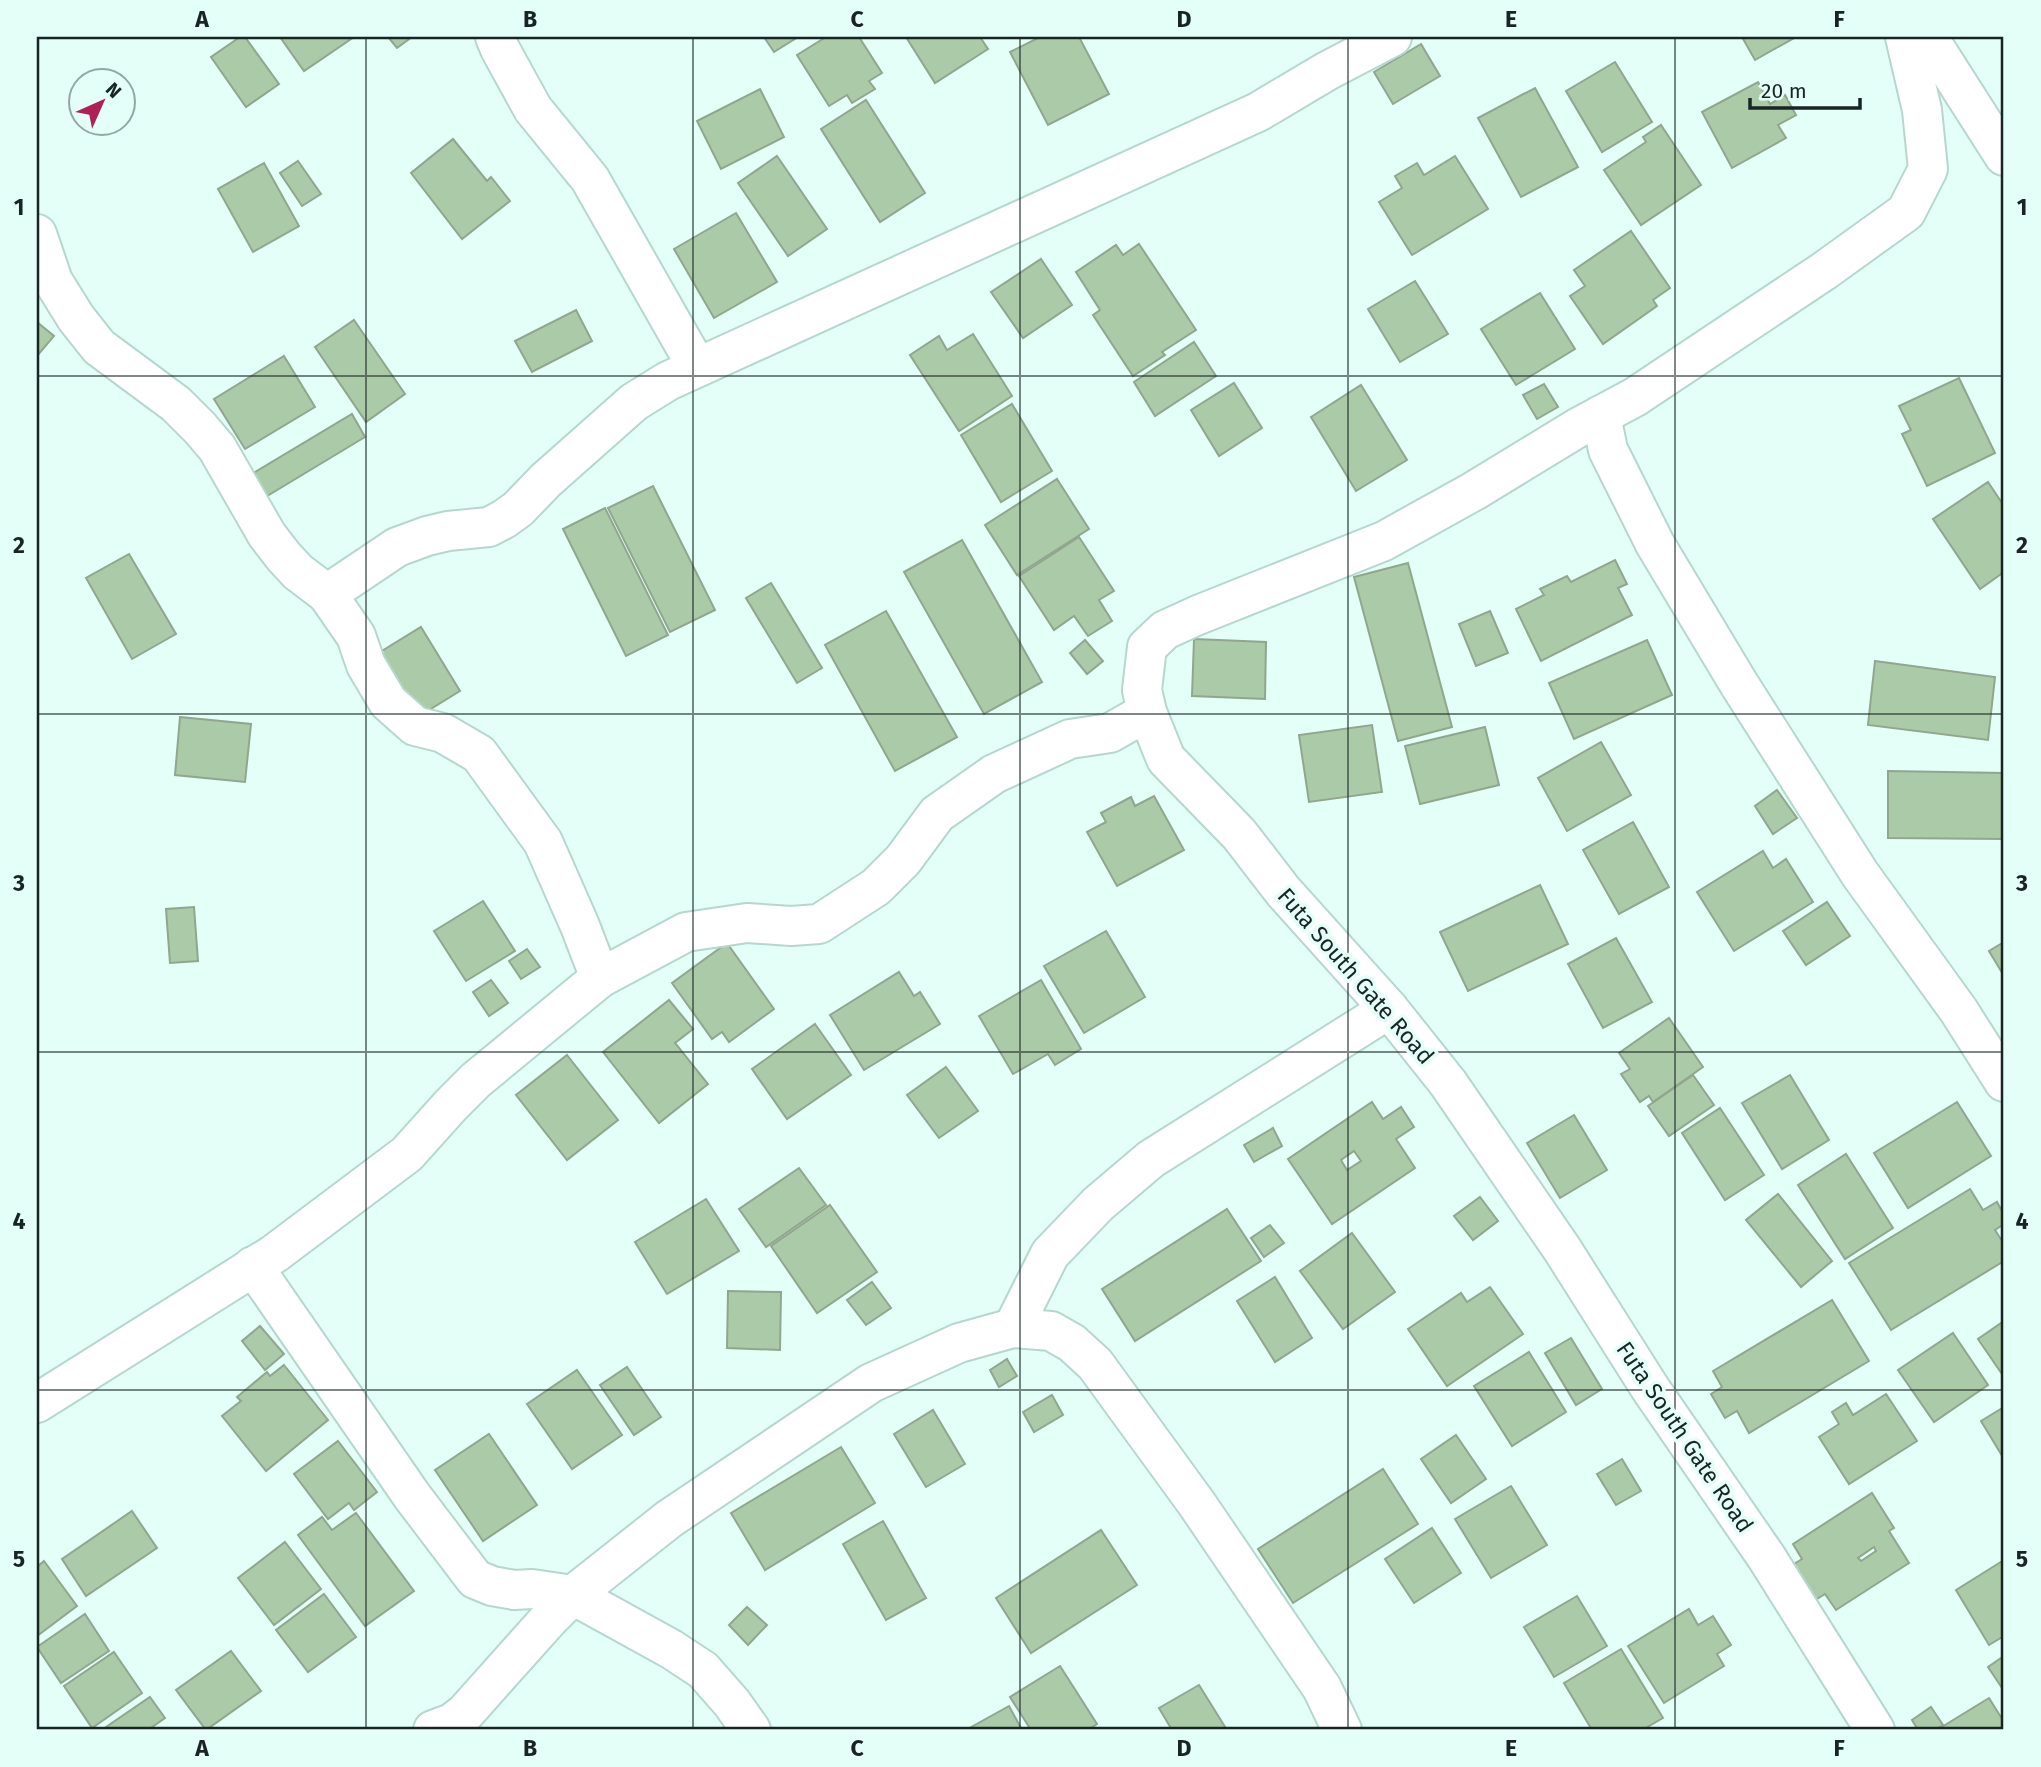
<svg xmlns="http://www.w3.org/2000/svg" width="2041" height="1767" font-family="'Fira Sans',sans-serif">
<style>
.building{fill:#abcba8;stroke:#91a58f;stroke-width:2;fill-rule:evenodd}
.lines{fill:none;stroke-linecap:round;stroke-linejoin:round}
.minor-casing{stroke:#b5d7ce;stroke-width:42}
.minor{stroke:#fff;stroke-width:38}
.grid{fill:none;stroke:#182522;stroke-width:2;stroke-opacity:0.55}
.labels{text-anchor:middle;stroke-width:7;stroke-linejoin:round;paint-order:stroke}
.street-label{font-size:23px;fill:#182522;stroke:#e3fff7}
.neatline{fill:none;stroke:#182522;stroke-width:2.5}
.grid-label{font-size:23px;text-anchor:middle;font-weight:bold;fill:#182522}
</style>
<rect width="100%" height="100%" fill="#e3fff7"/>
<g class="building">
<path d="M240 37H245L279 84 246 107 211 57Z"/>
<path d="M280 37H354L304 71Z"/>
<path d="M388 37H412L397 48Z"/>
<path d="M764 37H798L774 52Z"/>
<path d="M826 37H859L882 73 869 81 875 89 852 103 847 95 829 106 797 55Z"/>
<path d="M906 37H980L988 49 935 83Z"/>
<path d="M1040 37H1079L1109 94 1048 125 1010 52Z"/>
<path d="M1742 37H1796L1755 60Z"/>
<path d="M1421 44 1440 76 1393 104 1374 72Z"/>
<path d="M1615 62 1652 122 1602 152 1566 91Z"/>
<path d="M1758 82 1770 104 1785 95 1796 115 1778 125 1786 138 1732 168 1702 112Z"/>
<path d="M1535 88 1578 167 1521 197 1478 118Z"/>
<path d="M760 89 784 137 721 169 697 121Z"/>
<path d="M866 100 925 193 880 222 821 129Z"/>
<path d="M1661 125 1701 185 1641 225 1604 170 1646 142 1643 137Z"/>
<path d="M453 139 487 181 491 177 510 201 462 239 411 173Z"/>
<path d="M777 156 827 229 788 256 738 183Z"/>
<path d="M1455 156 1488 209 1412 255 1379 202 1402 188 1395 176 1417 163 1424 175Z"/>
<path d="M298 161 321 194 302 206 280 173Z"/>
<path d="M264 163 299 226 253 252 218 189Z"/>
<path d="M736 213 777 282 714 318 674 249Z"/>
<path d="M1631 231 1670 288 1653 300 1657 306 1603 344 1570 296 1585 286 1574 270Z"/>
<path d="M1139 244 1196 330 1162 352 1165 355 1133 376 1093 315 1100 310 1076 272 1116 245 1123 255Z"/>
<path d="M1041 259 1072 305 1023 338 991 292Z"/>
<path d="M1415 281 1448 334 1400 362 1368 309Z"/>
<path d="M1540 293 1575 349 1516 385 1481 329Z"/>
<path d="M576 310 592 341 532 372 515 341Z"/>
<path d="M354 320 405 394 366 422 315 347Z"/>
<path d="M37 322 54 336 37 356Z"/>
<path d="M973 334 1012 396 959 431 910 355 939 336 947 350Z"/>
<path d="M1194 342 1216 376 1155 416 1134 382Z"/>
<path d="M284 356 315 407 245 449 214 399Z"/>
<path d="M1959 378 1995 453 1927 486 1902 434 1911 430 1899 406Z"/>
<path d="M1234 383 1262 428 1219 456 1191 410Z"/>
<path d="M1544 384 1558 407 1537 419 1523 395Z"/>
<path d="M1361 385 1407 460 1356 491 1311 417Z"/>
<path d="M1012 404 1052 471 1001 502 961 435Z"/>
<path d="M352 414 365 437 259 501 245 478Z"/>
<path d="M1057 479 1089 529 1017 575 985 525Z"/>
<path d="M1988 482 2004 506V572L1980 589 1933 519Z"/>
<path d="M653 486 715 610 670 632 608 508Z"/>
<path d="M605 508 668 635 626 656 563 529Z"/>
<path d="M1079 537 1114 591 1099 600 1112 621 1088 636 1074 616 1054 630 1019 576Z"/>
<path d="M962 540 1042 682 984 714 904 572Z"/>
<path d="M129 554 176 634 132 659 86 578Z"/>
<path d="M1615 560 1627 584 1618 588 1632 615 1541 661 1516 609 1544 595 1540 589 1567 576 1571 582Z"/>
<path d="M1408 563 1452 727 1398 741 1354 577Z"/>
<path d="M771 583 822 668 797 683 746 598Z"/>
<path d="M886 611 957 737 895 771 825 645Z"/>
<path d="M1490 611 1508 653 1476 666 1459 624Z"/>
<path d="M421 627 460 691 411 721 372 657Z"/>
<path d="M1194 639 1266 642 1265 699 1192 696Z"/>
<path d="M1085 640 1103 661 1087 674 1070 653Z"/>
<path d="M1647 640 1672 695 1574 739 1549 683Z"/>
<path d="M1875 661 1995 677 1988 740 1868 725Z"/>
<path d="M180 717 251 724 245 782 175 775Z"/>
<path d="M1372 725 1382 792 1309 802 1299 735Z"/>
<path d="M1485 727 1499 785 1420 804 1405 746Z"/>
<path d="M1601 742 1631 795 1567 831 1538 778Z"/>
<path d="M1888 771 2004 773V839L1888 838Z"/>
<path d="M1777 790 1797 818 1773 834 1755 806Z"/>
<path d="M1154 796 1184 850 1117 886 1087 832 1106 822 1101 813 1131 797 1135 806Z"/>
<path d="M1633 822 1669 887 1619 914 1583 850Z"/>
<path d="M1763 851 1773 868 1786 859 1813 902 1734 951 1697 892Z"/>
<path d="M1540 885 1568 944 1468 991 1440 932Z"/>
<path d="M483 901 515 951 466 981 434 931Z"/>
<path d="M1827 902 1850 936 1806 965 1783 931Z"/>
<path d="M194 907 198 961 170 963 166 909Z"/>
<path d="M1106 931 1145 997 1084 1033 1044 966Z"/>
<path d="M1616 938 1652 1002 1603 1028 1568 964Z"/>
<path d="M2004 942V976L1989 951Z"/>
<path d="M727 943 774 1009 729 1042 722 1032 712 1039 672 983Z"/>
<path d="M527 949 540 967 521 979 509 961Z"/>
<path d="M899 972 914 996 920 992 940 1024 864 1070 830 1015Z"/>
<path d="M491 980 508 1003 489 1016 473 992Z"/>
<path d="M1041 980 1081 1049 1055 1065 1048 1054 1013 1074 979 1016Z"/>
<path d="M669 1000 693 1029 675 1043 708 1084 659 1123 603 1052Z"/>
<path d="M1669 1018 1703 1067 1653 1102 1649 1096 1640 1102 1621 1074 1630 1069 1619 1053Z"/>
<path d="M815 1024 851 1075 787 1119 752 1069Z"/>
<path d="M567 1055 618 1120 567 1160 516 1095Z"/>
<path d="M946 1067 978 1111 939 1138 907 1095Z"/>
<path d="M1693 1075 1714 1105 1669 1136 1648 1106Z"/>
<path d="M1790 1075 1829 1140 1782 1169 1742 1103Z"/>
<path d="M1372 1102 1383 1119 1401 1107 1414 1127 1396 1139 1415 1168 1332 1224 1288 1159ZM1354 1151 1361 1161 1347 1170 1341 1160Z"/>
<path d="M1957 1102 1991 1156 1908 1208 1874 1153Z"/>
<path d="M1720 1108 1764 1175 1725 1200 1682 1133Z"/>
<path d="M1574 1115 1607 1170 1560 1198 1527 1143Z"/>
<path d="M1273 1128 1282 1146 1254 1162 1244 1145Z"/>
<path d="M1846 1154 1893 1228 1845 1259 1798 1185Z"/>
<path d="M799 1168 826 1205 766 1247 739 1209Z"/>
<path d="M1970 1189 1983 1210 1997 1202 2004 1215V1224L1995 1230 2004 1244V1261L1891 1330 1849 1263Z"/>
<path d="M1778 1194 1832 1261 1801 1287 1746 1220Z"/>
<path d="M1480 1197 1498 1221 1473 1240 1454 1216Z"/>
<path d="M706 1199 739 1251 667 1294 635 1242Z"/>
<path d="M830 1205 877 1272 817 1313 771 1246Z"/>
<path d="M1227 1209 1261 1261 1135 1341 1102 1289Z"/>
<path d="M1270 1225 1284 1243 1264 1257 1251 1238Z"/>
<path d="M1352 1233 1395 1292 1343 1329 1300 1271Z"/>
<path d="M1275 1277 1312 1338 1275 1362 1237 1301Z"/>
<path d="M872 1282 891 1308 866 1325 847 1300Z"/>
<path d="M1490 1287 1523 1334 1447 1386 1408 1329 1461 1293 1467 1302Z"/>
<path d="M728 1291 781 1292 780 1350 727 1348Z"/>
<path d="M1832 1300 1869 1361 1749 1433 1737 1411 1725 1418 1711 1394 1722 1387 1713 1371Z"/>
<path d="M2004 1321V1377L1978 1339Z"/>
<path d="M260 1326 284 1354 265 1370 242 1341Z"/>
<path d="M1953 1333 1988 1385 1934 1422 1898 1370Z"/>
<path d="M1571 1338 1602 1389 1576 1405 1545 1353Z"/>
<path d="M1529 1352 1566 1412 1512 1446 1474 1386Z"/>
<path d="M1007 1359 1017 1376 999 1387 990 1370Z"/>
<path d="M284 1365 328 1420 266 1471 222 1416 241 1401 237 1397 267 1372 270 1376Z"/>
<path d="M627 1367 661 1417 634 1435 600 1385Z"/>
<path d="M577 1370 622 1435 572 1469 527 1404Z"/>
<path d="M1886 1394 1917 1441 1849 1484 1819 1437 1839 1424 1832 1412 1846 1403 1853 1415Z"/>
<path d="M1052 1395 1063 1415 1034 1432 1023 1412Z"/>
<path d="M2004 1407V1459L1981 1421Z"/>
<path d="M933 1410 965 1464 926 1487 894 1434Z"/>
<path d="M489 1434 537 1505 483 1541 435 1470Z"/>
<path d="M1456 1435 1486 1479 1451 1503 1421 1459Z"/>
<path d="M338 1441 377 1492 354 1510 349 1503 328 1519 294 1474Z"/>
<path d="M841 1447 875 1503 765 1570 731 1513Z"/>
<path d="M1622 1459 1641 1491 1616 1505 1597 1474Z"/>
<path d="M1383 1469 1418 1524 1293 1603 1258 1549Z"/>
<path d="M1511 1486 1547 1545 1491 1578 1455 1519Z"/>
<path d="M1872 1493 1894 1528 1889 1531 1909 1563 1836 1610 1825 1594 1809 1604 1786 1569 1802 1559 1793 1544ZM1874 1547 1876 1551 1861 1561 1858 1558Z"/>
<path d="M132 1511 157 1548 86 1596 62 1559Z"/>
<path d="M356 1513 414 1591 365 1626 298 1535 322 1517 332 1530Z"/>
<path d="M883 1521 926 1598 886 1620 843 1544Z"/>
<path d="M1432 1528 1461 1573 1414 1603 1385 1559Z"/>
<path d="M1101 1530 1137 1585 1031 1653 996 1598Z"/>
<path d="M285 1542 321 1589 274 1625 238 1578Z"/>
<path d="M2004 1560V1636L1989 1645 1956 1590Z"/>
<path d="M44 1561 77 1606 37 1636V1567Z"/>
<path d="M324 1594 356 1637 308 1672 276 1630Z"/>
<path d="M1577 1596 1607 1646 1554 1677 1524 1627Z"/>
<path d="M747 1607 767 1625 748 1645 729 1625Z"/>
<path d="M1689 1609 1698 1625 1713 1616 1731 1645 1717 1654 1724 1666 1664 1703 1628 1646Z"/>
<path d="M85 1614 109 1651 61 1683 37 1647Z"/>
<path d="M1621 1649 1663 1718 1642 1730H1592L1564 1683Z"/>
<path d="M231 1651 261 1691 206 1730 176 1690Z"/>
<path d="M114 1652 142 1693 92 1728 64 1686Z"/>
<path d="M2004 1656V1691L1988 1667Z"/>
<path d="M1060 1666 1097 1724 1088 1730H1031L1010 1697Z"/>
<path d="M1199 1685 1227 1730H1172L1159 1708Z"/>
<path d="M150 1697 165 1718 148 1730H108L106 1727Z"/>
<path d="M1989 1698 2004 1722V1730H1937Z"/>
<path d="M1009 1706 1022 1730H966Z"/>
<path d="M1931 1707 1943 1725 1934 1730H1918L1912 1720Z"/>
</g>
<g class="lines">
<defs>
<g id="minor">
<path d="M495 37 500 49 533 109 590 179 697 367"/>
<path d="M1928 37 2004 156"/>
<path d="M37 234 53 281 76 318 99 347 176 404 200 428 217 448 267 535 284 557 298 572 327 594 397 547 427 536 448 531 489 527 504 519 518 509 546 480 634 402 668 381 1258 112 1327 71 1392 37"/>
<path d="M1601 415 1608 450 1655 544 1739 684 1860 874 1959 1011 2004 1082"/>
<path d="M327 594 356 636 366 665 388 702 415 726 443 733 479 754 543 842 580 926 600 978"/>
<path d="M253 1266 412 1496 475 1579 492 1586 514 1590 532 1589 573 1595 671 1649 703 1670 732 1703 751 1730"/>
<path d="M1013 1328 1050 1254 1098 1204 1151 1159 1389 1009"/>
<path d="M37 1403 274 1254 407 1154 451 1105 476 1080 600 978 686 932 747 923 791 926 819 924 876 887 903 860 937 814 994 774 1070 739 1110 733 1147 712"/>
<path d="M433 1730 452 1723 465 1713 548 1620 573 1595 669 1519 871 1383 959 1343 1013 1328 1051 1331 1072 1343 1095 1364 1197 1504 1322 1688 1342 1730"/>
<path d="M1875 1730 1767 1558 1650 1388 1562 1249 1448 1083 1389 1009 1283 891 1239 834 1166 759 1147 712 1142 690 1147 647 1165 630 1198 615 1384 541 1474 491 1579 427 1635 397 1824 271 1906 212 1928 169 1922 110 1905 37"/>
</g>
</defs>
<use href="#minor" class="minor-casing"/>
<use href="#minor" class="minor"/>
</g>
<path class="grid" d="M366 37V1730M693 37V1730M1020 37V1730M1348 37V1730M1675 37V1730M37 376H2004M37 714H2004M37 1052H2004M37 1390H2004"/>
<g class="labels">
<g class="street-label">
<text transform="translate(1356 976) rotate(49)" y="8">Futa South Gate Road</text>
<text transform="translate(1685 1437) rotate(56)" y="8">Futa South Gate Road</text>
</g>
</g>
<rect width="2041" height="1767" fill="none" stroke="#e3fff7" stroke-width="77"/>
<g transform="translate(102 102) rotate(45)"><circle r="33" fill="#e3fff7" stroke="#92a8a2" stroke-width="2"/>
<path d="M0-5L12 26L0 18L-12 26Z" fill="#af2057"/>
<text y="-10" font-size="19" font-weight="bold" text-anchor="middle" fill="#182522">N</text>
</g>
<path d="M1750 98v10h110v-10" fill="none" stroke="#182522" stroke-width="3.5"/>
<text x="1761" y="98" font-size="21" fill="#182522" stroke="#e3fff7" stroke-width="5" paint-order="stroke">20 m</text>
<rect x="38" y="38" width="1964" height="1690" class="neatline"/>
<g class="grid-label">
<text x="202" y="27">A</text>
<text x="530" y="27">B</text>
<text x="857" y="27">C</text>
<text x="1184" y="27">D</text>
<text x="1511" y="27">E</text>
<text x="1839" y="27">F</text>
<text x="19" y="215">1</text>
<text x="2022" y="215">1</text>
<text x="19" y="553">2</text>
<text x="2022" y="553">2</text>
<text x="19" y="891">3</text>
<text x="2022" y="891">3</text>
<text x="19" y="1229">4</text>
<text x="2022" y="1229">4</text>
<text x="19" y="1567">5</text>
<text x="2022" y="1567">5</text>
<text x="202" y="1756">A</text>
<text x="530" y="1756">B</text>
<text x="857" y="1756">C</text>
<text x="1184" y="1756">D</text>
<text x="1511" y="1756">E</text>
<text x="1839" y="1756">F</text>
</g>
</svg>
